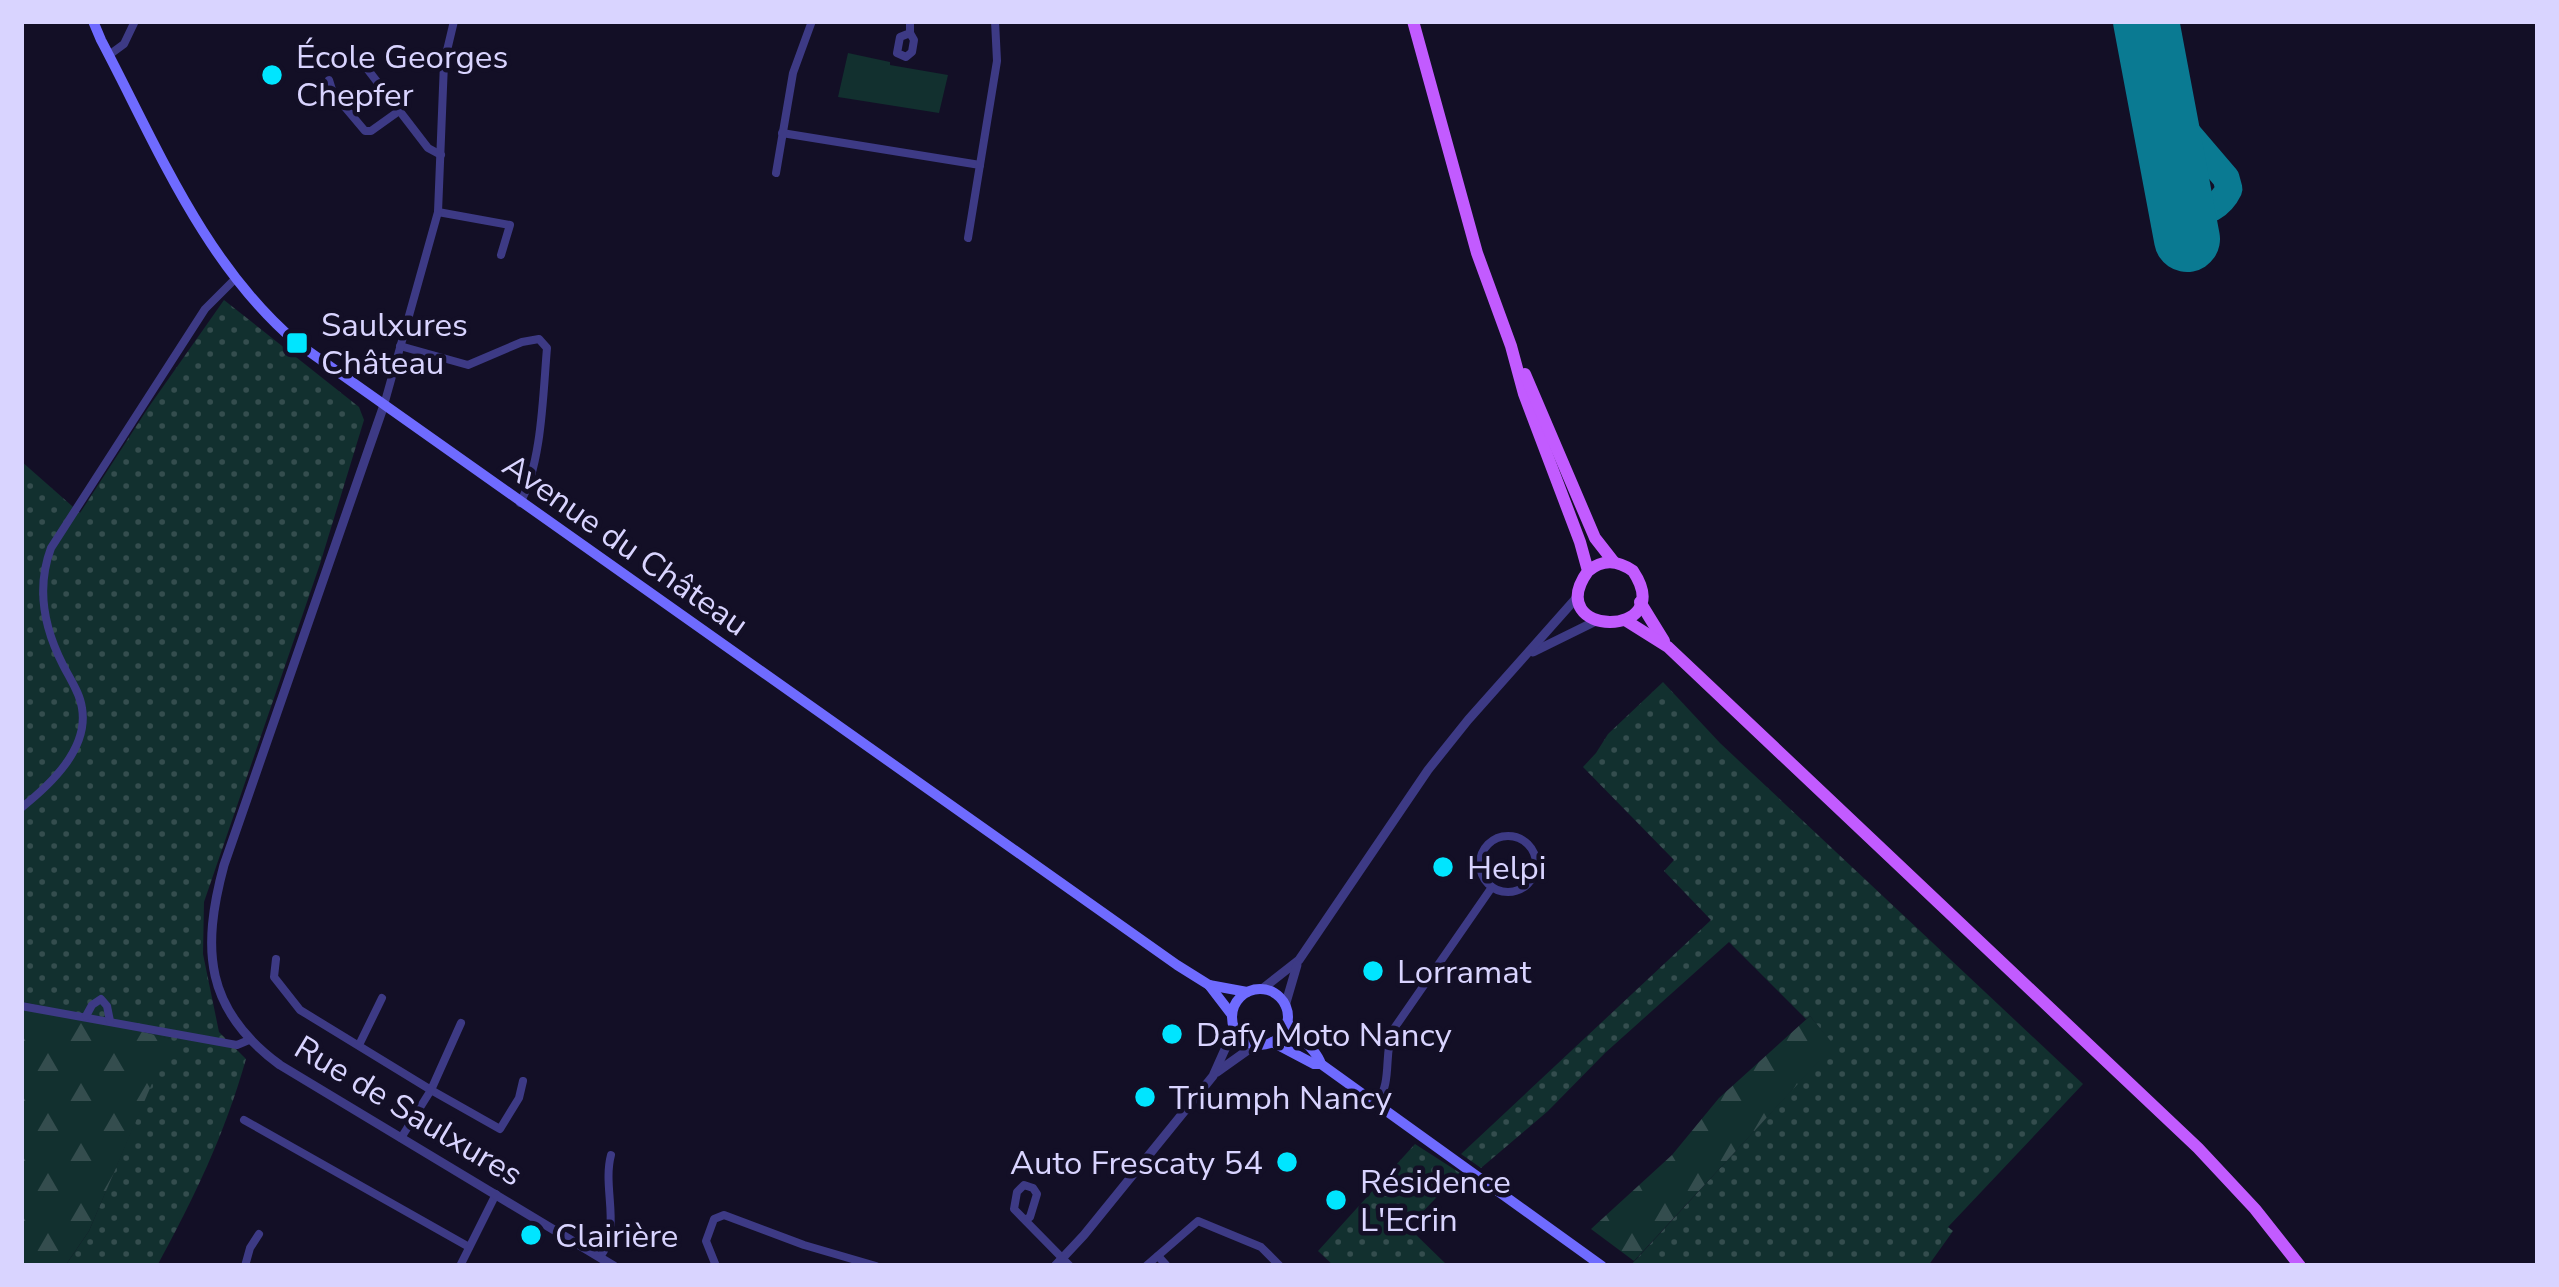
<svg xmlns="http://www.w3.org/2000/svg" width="2559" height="1287" font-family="'Nunito Sans',sans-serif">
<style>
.grass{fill:url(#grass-dots)}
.forest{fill:url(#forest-firs)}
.green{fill:#12302f}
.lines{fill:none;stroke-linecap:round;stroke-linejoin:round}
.taxiway{stroke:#0a7a92;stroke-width:27}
.runway{stroke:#0a7a92;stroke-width:66}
.minor{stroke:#3d3a85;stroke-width:8}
.tertiary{stroke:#3d3a85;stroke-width:9}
.secondary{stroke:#6f6bff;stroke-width:10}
.primary{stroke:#c25bff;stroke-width:12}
.poi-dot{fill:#00e5ff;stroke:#130f26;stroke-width:4.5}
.labels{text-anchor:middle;stroke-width:9;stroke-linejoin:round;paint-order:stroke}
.poi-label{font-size:33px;fill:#d9d4ff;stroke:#130f26;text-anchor:start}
.street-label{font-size:33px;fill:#d9d4ff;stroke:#130f26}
</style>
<defs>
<pattern id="grass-dots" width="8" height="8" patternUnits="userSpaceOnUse" patternTransform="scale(3)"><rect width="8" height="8" fill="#12302f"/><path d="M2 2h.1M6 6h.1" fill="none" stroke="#344d4e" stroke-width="1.8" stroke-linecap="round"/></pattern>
<pattern id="forest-firs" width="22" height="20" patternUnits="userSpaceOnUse" patternTransform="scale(3)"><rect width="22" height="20" fill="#12302f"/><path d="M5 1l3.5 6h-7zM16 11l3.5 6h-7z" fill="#344d4e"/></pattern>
</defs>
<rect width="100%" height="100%" fill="#130f26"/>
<g class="grass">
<path d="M224 300 359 407 364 420 320 564 204 902 203 954 219 1032 246 1059C224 1136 195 1196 157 1266H65L89 1231 170 1039 21 1001V461L80 513 148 408Z"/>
<path d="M1663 682 1720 743 2083 1084 1948 1227 1953 1231 1928 1266H1630L1833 1045 1810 1016 1806 1019 1729 942 1605 1053 1548 1111 1481 1168 1461 1154 1711 920 1664 871 1674 860 1583 767 1596 753 1608 734Z"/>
<path d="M1415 1144 1460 1173 1408 1227 1448 1266H1334L1318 1251Z"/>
</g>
<g class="forest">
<path d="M21 1001 171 1039 89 1231 65 1266H21Z"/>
<path d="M1810 1016 1834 1045 1634 1261 1591 1229 1672 1155 1719 1098Z"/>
</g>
<path class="green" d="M848 53 890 62V65L948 75 939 113 838 97Z"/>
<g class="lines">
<path class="taxiway" d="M2161 102 2226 178 2229 189C2212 224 2167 218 2167 180 2167 177 2171 164 2172 161"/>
<path class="runway" d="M2146 21 2187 239"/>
<g class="minor">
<path d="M910 21V33L914 40 912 52 906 57 897 53 900 37 910 33"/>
<path d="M109 55 124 44 135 21"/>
<path d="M365 66 428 148 441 155"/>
<path d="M329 80 333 93 365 131H371L399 111"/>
<path d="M782 133 980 165"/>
<path d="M776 173 793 73 812 21"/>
<path d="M438 212 510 225 501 255"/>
<path d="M968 238 997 61 995 21"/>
<path d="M400 346 468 365 522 342 539 339 547 348C543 393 542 464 520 503"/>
<path d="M384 405 438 212 444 63 454 21"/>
<path d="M21 808C50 785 89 749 82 708 80 693 70 679 63 665 44 628 36 588 51 548L205 309 235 279"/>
<circle cx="1508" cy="864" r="28"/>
<path d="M276 959 274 977 300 1010 431 1090 461 1023"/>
<path d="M21 1006 231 1044 237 1045 249 1040"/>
<path d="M86 1016 92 1005 101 999 107 1006 110 1021"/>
<path d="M359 1045 382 998"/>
<path d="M1377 1104C1393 1079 1383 1056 1393 1030L1492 887"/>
<path d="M244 1120 469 1247"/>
<path d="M401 1138 431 1090 500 1129 519 1098 523 1081"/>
<path d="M1025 1220 1030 1217 1037 1194 1033 1188 1024 1185 1017 1192 1014 1209 1070 1266"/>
<path d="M1158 1256 1167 1266"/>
<path d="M600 1257C622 1227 602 1189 611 1155"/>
<path d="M245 1266 250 1248 259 1234"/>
<path d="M460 1266 496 1194"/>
<path d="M716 1266 706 1241 714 1219 724 1215 804 1245 876 1266"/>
<path d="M1146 1266 1198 1221 1261 1247 1280 1266"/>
</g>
<g class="tertiary">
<path d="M384 405 224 865C201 950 205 1010 280 1065L614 1266"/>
<path d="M1533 652 1596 621"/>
<path d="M1262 989 1299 960 1428 770 1468 720 1579 595"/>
<path d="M1285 1006 1297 965"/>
<path d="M1217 1072 1255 1045"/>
<path d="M1055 1266 1084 1235 1213 1076 1234 1029"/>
</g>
<g class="secondary">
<path d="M93 21 101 40C157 146 204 264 297 343L1177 965 1209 985 1247 992"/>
<path d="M1209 985 1232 1015"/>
<circle cx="1260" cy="1017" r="28"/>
<path d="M1287 1022C1296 1034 1317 1050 1321 1064"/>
<path d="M1272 1042 1314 1064H1321L1602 1266"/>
</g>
<g class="primary">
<path d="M1413 21 1477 253 1511 346 1524 394 1580 542 1588 571C1540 638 1679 640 1633 571 1617 560 1603 559 1588 571"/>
<path d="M1525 374 1595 538 1613 561"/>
<path d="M1640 602 1664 641"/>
<path d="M1625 620 1668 647 2198 1148 2255 1209 2300 1266"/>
</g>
</g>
<g class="poi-dot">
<circle cx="272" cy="75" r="12"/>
<rect x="285" y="331" width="24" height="24" rx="6"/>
<circle cx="1443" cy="867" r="12"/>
<circle cx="1373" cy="971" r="12"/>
<circle cx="1172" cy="1034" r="12"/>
<circle cx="1145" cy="1097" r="12"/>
<circle cx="1287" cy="1162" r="12"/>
<circle cx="1336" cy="1200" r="12"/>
<circle cx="531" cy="1235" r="12"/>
</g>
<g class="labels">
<g class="poi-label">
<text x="296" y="68">École Georges<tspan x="296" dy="38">Chepfer</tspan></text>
<text x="321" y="336">Saulxures<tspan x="321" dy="38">Château</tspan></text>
<text x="1467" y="879">Helpi</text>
<text x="1397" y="983">Lorramat</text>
<text x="1196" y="1046">Dafy Moto Nancy</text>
<text x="1169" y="1109">Triumph Nancy</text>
<text x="1263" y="1174" text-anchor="end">Auto Frescaty 54</text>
<text x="1360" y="1193">Résidence<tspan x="1360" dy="38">L'Ecrin</tspan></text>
<text x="555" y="1247">Clairière</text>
</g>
<g class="street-label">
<text transform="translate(626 544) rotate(35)" y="12">Avenue du Château</text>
<text transform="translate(409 1110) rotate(31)" y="12">Rue de Saulxures</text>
</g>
</g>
<rect width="2559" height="1287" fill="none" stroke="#d9d4ff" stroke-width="48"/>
</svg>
